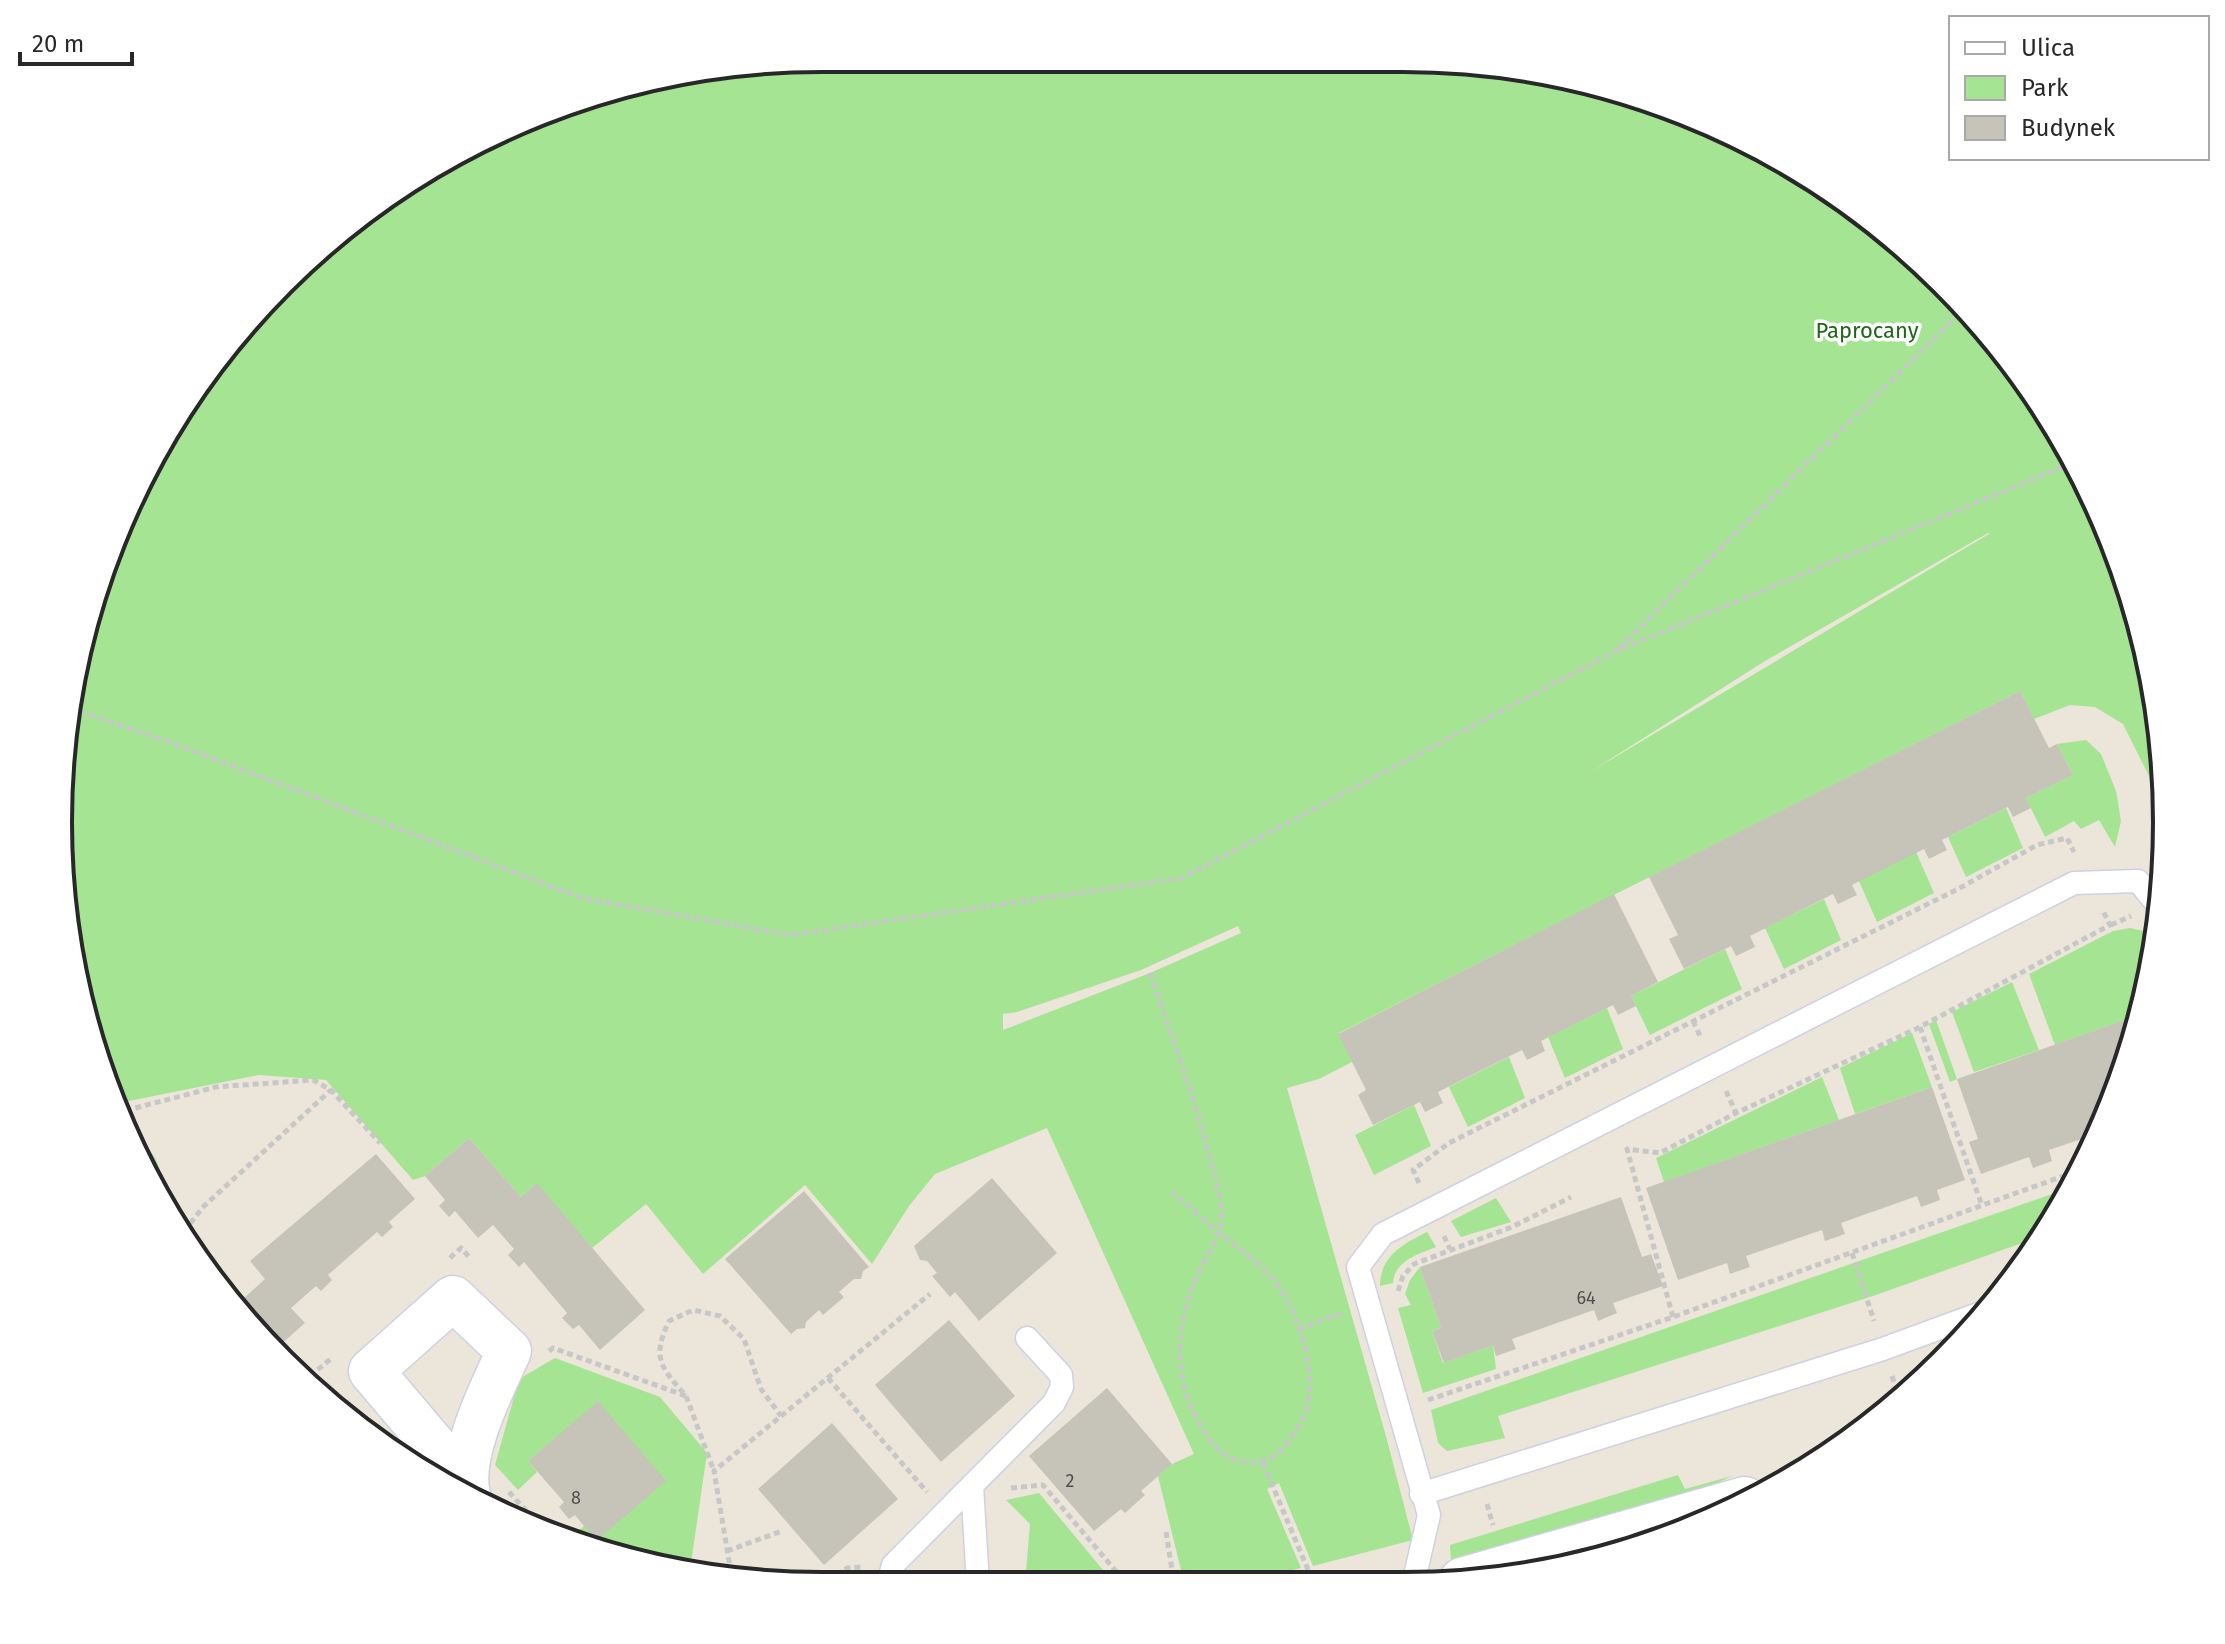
<svg xmlns="http://www.w3.org/2000/svg" width="2225" height="1644" font-family="'Fira Sans',sans-serif">
<style>
.green{fill:#a4e493;fill-rule:evenodd}
.building{fill:#c6c4b8}
.lines{fill:none;stroke-linecap:round;stroke-linejoin:round}
.lane-casing{stroke:#cfd0e2;stroke-width:25}
.street-casing{stroke:#cfd0e2;stroke-width:47}
.secondary-casing{stroke:#cfd0e2;stroke-width:47}
.path{stroke:#c7c7c7;stroke-width:5;stroke-dasharray:6 4;stroke-linecap:butt}
.lane{stroke:#fff;stroke-width:22}
.street{stroke:#fff;stroke-width:44}
.secondary{stroke:#fff;stroke-width:44}
.labels{text-anchor:middle;stroke-width:7;stroke-linejoin:round;paint-order:stroke}
.number-label{font-size:18px;fill:#504f4c}
.park-label{font-size:22px;fill:#1d6717;stroke:#fff}
.rim{fill:none;stroke:#282828;stroke-width:4}
</style>
<rect width="100%" height="100%" fill="#ebe6d9"/>
<g class="green">
<path d="M822 58 1453 60 1600 84 1828 187 2009 357 2088 484 2141 625 2165 772 2163 842 2156 826V790L2123 724 2095 707 2070 705 2034 719 2020 691 1339 1033 1352 1062 1319 1079 1287 1088 1387 1440 1413 1540 1313 1566 1279 1483 1267 1489 1301 1568 1245 1581 1184 1582 1158 1476 1172 1464 1194 1454 1047 1128 935 1174 909 1206 872 1264 805 1185 703 1274 646 1204 592 1248 536 1184 521 1197 469 1138 425 1176 413 1180 326 1080 259 1075 114 1104 60 872 73 673 137 484 248 318 440 161 624 84ZM1988 533 1989 534 1590 772 1765 661ZM1238 926 1241 933 1150 973 1003 1030V1014L1017 1012 1141 970Z"/>
<path d="M2086 740 2101 754 2116 791 2121 821 2115 847 2099 820 2081 829 2074 821 2045 837 2026 798 2073 775 2057 744Z"/>
<path d="M2006 808 2023 848 1966 877 1948 837Z"/>
<path d="M1916 852 1934 893 1877 922 1859 881Z"/>
<path d="M1824 899 1841 940 1784 969 1765 928Z"/>
<path d="M2130 928 2144 931 2155 944 2139 1015 2055 1045 2029 974 2113 931Z"/>
<path d="M1725 949 1742 989 1650 1035 1631 996Z"/>
<path d="M2012 982 2039 1050 1974 1072 1952 1012Z"/>
<path d="M1607 1008 1623 1049 1565 1078 1548 1037Z"/>
<path d="M1936 1020 1957 1079 1950 1082 1929 1024Z"/>
<path d="M1912 1033 1932 1087 1855 1114 1840 1068Z"/>
<path d="M1509 1057 1525 1098 1468 1127 1449 1087Z"/>
<path d="M1822 1077 1839 1120 1664 1182 1656 1158Z"/>
<path d="M1414 1105 1431 1146 1374 1175 1355 1135Z"/>
<path d="M128 1135C151 1148 164 1161 160 1190Z"/>
<path d="M2072 1187 2064 1204 2042 1236 1873 1296 1498 1416 1505 1438 1447 1451 1438 1443 1431 1410Z"/>
<path d="M1496 1198 1511 1222 1461 1237 1451 1221Z"/>
<path d="M1427 1232 1436 1247C1419 1254 1394 1261 1393 1283L1380 1286C1380 1256 1403 1244 1427 1232Z"/>
<path d="M1420 1267 1441 1328 1432 1331 1443 1363 1493 1345 1496 1369 1423 1393 1398 1308 1411 1305 1405 1294 1410 1280Z"/>
<path d="M555 1358 660 1397 707 1453 690 1570 624 1560 571 1538 584 1526 596 1540 598 1402 528 1461 537 1472 518 1490 495 1465 519 1379Z"/>
<path d="M1678 1475 1685 1489 1732 1476 1709 1487 1550 1535 1451 1561 1450 1545Z"/>
<path d="M1039 1493 1113 1582 1025 1583 1030 1524 1006 1500Z"/>
</g>
<g class="building">
<path d="M2020 691 2049 748 2057 744 2073 775 2026 798 2031 808 2013 817 2008 807 1942 840 1947 850 1929 859 1924 849 1852 885 1857 895 1838 904 1833 894 1750 936 1755 947 1736 956 1731 946 1684 969 1669 939 1678 935 1649 877Z"/>
<path d="M1614 894 1658 982 1631 996 1636 1006 1618 1015 1613 1005 1541 1041 1545 1051 1527 1060 1522 1050 1438 1092 1443 1103 1425 1112 1420 1102 1373 1125 1358 1095 1366 1090 1338 1034Z"/>
<path d="M2139 1015 2126 1068 2096 1134 2049 1150 2052 1161 2033 1168 2029 1157 1981 1174 1969 1142 1978 1139 1957 1079Z"/>
<path d="M1932 1087 1965 1180 1937 1190 1940 1200 1921 1207 1917 1196 1841 1223 1845 1234 1825 1241 1822 1230 1746 1256 1750 1267 1730 1274 1727 1263 1678 1280 1646 1188Z"/>
<path d="M469 1138 521 1197 537 1183 645 1310 600 1350 579 1325 573 1329 562 1318 567 1313 524 1262 519 1267 508 1255 514 1249 493 1225 478 1238 455 1211 449 1217 439 1206 445 1200 425 1176Z"/>
<path d="M376 1154 415 1199 389 1222 393 1227 382 1237 377 1232 328 1275 332 1280 321 1291 316 1286 291 1308 305 1323 279 1346 284 1351 280 1355 234 1307 265 1279 250 1261Z"/>
<path d="M992 1178 1057 1253 979 1321 955 1292 950 1297 932 1276 937 1273 927 1261 920 1260 914 1246Z"/>
<path d="M804 1191 869 1267 863 1271 861 1279H854L839 1292 844 1297 823 1315 819 1310 806 1322 805 1328 797 1329 791 1334 725 1259Z"/>
<path d="M1621 1197 1642 1257 1651 1254 1663 1286 1613 1303 1617 1313 1598 1321 1594 1310 1512 1339 1516 1349 1496 1356 1493 1345 1444 1363 1432 1331 1441 1328 1420 1267Z"/>
<path d="M949 1320 1015 1396 941 1462 875 1385Z"/>
<path d="M1107 1388 1172 1464 1141 1491 1145 1495 1125 1513 1121 1509 1094 1531 1029 1456Z"/>
<path d="M598 1401 666 1481 596 1541 575 1515 569 1519 559 1507 564 1502 528 1461Z"/>
<path d="M832 1423 898 1499 824 1565 758 1489Z"/>
</g>
<g class="lines">
<defs>
<g id="lane">
<path d="M972 1486 978 1583"/>
<path d="M1421 1494 1883 1349 1989 1310"/>
<path d="M1414 1580 1429 1515 1358 1267 1383 1234 2074 883 2138 881 2161 909"/>
<path d="M888 1584 893 1565 1054 1403 1062 1387 1061 1375 1027 1338"/>
</g>
<path id="street" d="M465 1482 371 1371 453 1298 509 1351C492 1389 458 1454 468 1495"/>
<path id="secondary" d="M1462 1580 1745 1499"/>
</defs>
<use href="#lane" class="lane-casing"/>
<use href="#street" class="street-casing"/>
<use href="#secondary" class="secondary-casing"/>
<g class="path">
<path d="M1619 648 1961 312"/>
<path d="M70 708 161 739 582 898 790 935 1182 878 1616 651 2075 462"/>
<path d="M2111 925 2131 916"/>
<path d="M1150 973C1170 1032 1192 1091 1208 1152 1212 1167 1218 1183 1220 1199 1226 1236 1212 1242 1199 1272 1175 1323 1171 1380 1202 1428 1213 1446 1226 1461 1248 1462 1268 1463 1281 1454 1292 1437 1296 1430 1301 1423 1304 1416 1320 1378 1299 1310 1273 1279 1257 1261 1237 1247 1218 1232 1203 1219 1188 1205 1172 1192"/>
<path d="M1693 1021 1701 1038"/>
<path d="M1920 1027 1982 1206"/>
<path d="M1726 1091 1736 1113"/>
<path d="M116 1113 216 1087 313 1080 331 1090 380 1143"/>
<path d="M1419 1183 1413 1170 1449 1143 1958 889 2037 845 2067 838 2074 852"/>
<path d="M184 1231 204 1206 331 1090"/>
<path d="M1444 1236 1450 1249"/>
<path d="M1852 1253 1874 1321"/>
<path d="M450 1258 461 1248 471 1259"/>
<path d="M1398 1291 1403 1276 1414 1264 1512 1227 1571 1197"/>
<path d="M1673 1317 1627 1149 1660 1153 1736 1113 1920 1027 2110 925 2103 911"/>
<path d="M1298 1329 1342 1313"/>
<path d="M549 1351 553 1348 686 1396C661 1367 651 1359 669 1321L693 1310 720 1316 744 1339 761 1389 781 1416"/>
<path d="M310 1376 332 1358"/>
<path d="M1892 1376 1899 1399"/>
<path d="M828 1378 927 1492"/>
<path d="M304 1381 310 1376 350 1419"/>
<path d="M686 1396 714 1471"/>
<path d="M1428 1400 1673 1317 2080 1170"/>
<path d="M1263 1463 1309 1572"/>
<path d="M1011 1488 1043 1485 1125 1582"/>
<path d="M509 1492 539 1525"/>
<path d="M1487 1504 1493 1525"/>
<path d="M1166 1532 1174 1582"/>
<path d="M727 1551 782 1531"/>
<path d="M731 1573 714 1471 930 1294"/>
<path d="M714 1575C738 1572 772 1571 793 1584"/>
<path d="M831 1584 847 1568 862 1567"/>
</g>
<use href="#lane" class="lane"/>
<use href="#street" class="street"/>
<use href="#secondary" class="secondary"/>
</g>
<g class="labels">
<g class="number-label">
<text x="1586" y="1304">64</text>
<text x="1070" y="1487">2</text>
<text x="576" y="1504">8</text>
</g>
<g class="park-label">
<text x="1867" y="338">Paprocany</text>
</g>
</g>
<path d="M0 0H2225V1644H0ZM822 72H1403A750 750 0 0 1 2153 822V822A750 750 0 0 1 1403 1572H822A750 750 0 0 1 72 822V822A750 750 0 0 1 822 72Z" fill="#fff" fill-rule="evenodd"/>
<path class="rim" d="M822 72H1403A750 750 0 0 1 2153 822V822A750 750 0 0 1 1403 1572H822A750 750 0 0 1 72 822V822A750 750 0 0 1 822 72Z"/>
<rect x="1949" y="16" width="260" height="144" fill="#ffffff" stroke="#a9a9a9" stroke-width="2"/>
<rect x="1965" y="42" width="40" height="12" fill="#ffffff" stroke="#a9a9a9" stroke-width="2"/>
<text x="2021" y="56" font-size="24" fill="#282828">Ulica</text>
<rect x="1965" y="76" width="40" height="24" fill="#a4e493" stroke="#a9a9a9" stroke-width="2"/>
<text x="2021" y="96" font-size="24" fill="#282828">Park</text>
<rect x="1965" y="116" width="40" height="24" fill="#c6c4b8" stroke="#a9a9a9" stroke-width="2"/>
<text x="2021" y="136" font-size="24" fill="#282828">Budynek</text>
<path d="M20 52v12h112v-12" fill="none" stroke="#282828" stroke-width="4"/>
<text x="32" y="52" font-size="24" fill="#282828" stroke="#ffffff" stroke-width="6" paint-order="stroke">20 m</text>
</svg>
